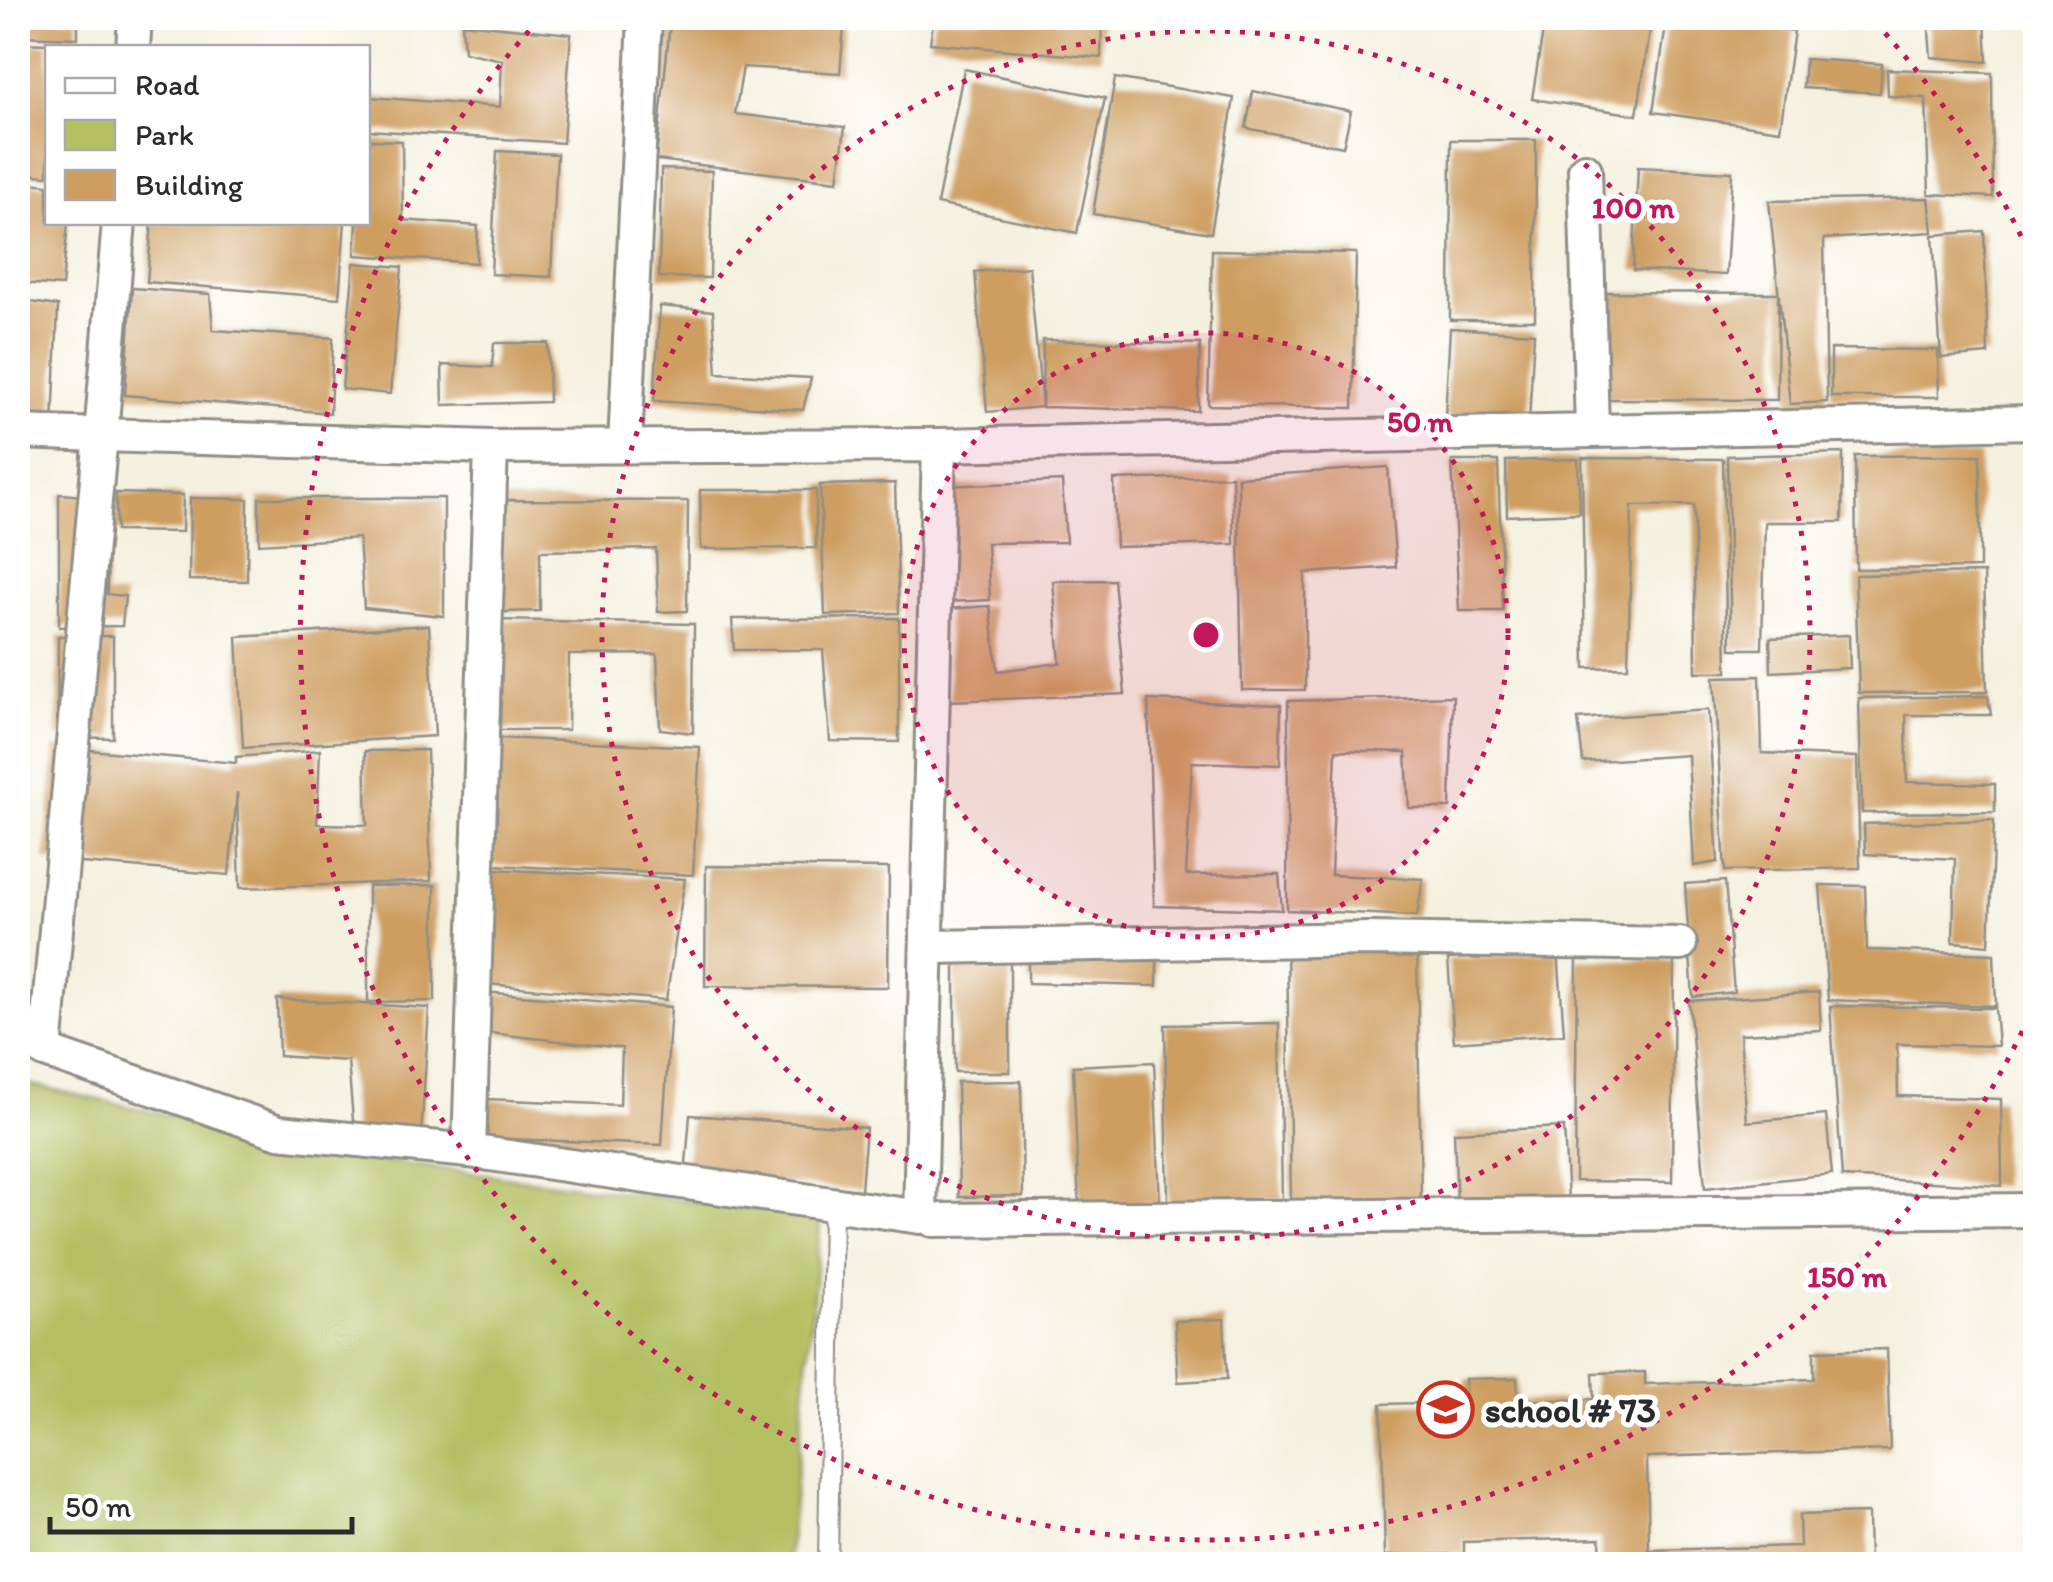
<svg xmlns="http://www.w3.org/2000/svg" width="2053" height="1582" font-family="Itim,sans-serif">
<style>
.green{fill:#b2c062;stroke:#6e7646;stroke-width:2.5}
.building{fill:#ce9e60}
.lines{fill:none;stroke-linecap:round;stroke-linejoin:round}
.lane-casing{stroke:#908e86;stroke-width:22}
.street-casing{stroke:#908e86;stroke-width:38}
.lane{stroke:#fff;stroke-width:18}
.street{stroke:#fff;stroke-width:32}
.ring{fill:none;stroke:#c2185b;stroke-width:5;stroke-dasharray:5 10}
.labels{text-anchor:middle;stroke-width:10;stroke-linejoin:round;paint-order:stroke}
.poi-label{font-size:35px;font-weight:bold;fill:#2b2b2b;stroke:#fff;text-anchor:start}
.centre{fill:#c2185b;stroke:#fff;stroke-width:5}
.ring-label{font-size:30px;text-anchor:middle;font-weight:bold;fill:#c2185b;stroke:#fff;stroke-width:10;stroke-linejoin:round;paint-order:stroke}
</style>
<rect width="100%" height="100%" fill="#fff"/>
<filter id="ink" filterUnits="userSpaceOnUse"><feTurbulence type="fractalNoise" baseFrequency=".01" numOctaves="2"/><feDisplacementMap in="SourceGraphic" scale="20" xChannelSelector="R" yChannelSelector="G"/><feConvolveMatrix kernelMatrix="1 2 1 2 8 2 1 2 1" color-interpolation-filters="sRGB"/></filter>
<filter id="wash" filterUnits="userSpaceOnUse"><feTurbulence type="fractalNoise" baseFrequency=".0048" numOctaves="4" result="noise"/><feDisplacementMap in="SourceGraphic" scale="40" xChannelSelector="R" yChannelSelector="G"/><feGaussianBlur stdDeviation="2.25" result="paint"/><feColorMatrix in="noise" values="0 0 0 0 0 0 0 0 0 0 0 0 0 0 0 0 0 1.4 0 .05"/><feComposite in="paint" operator="in"/></filter>
<g filter="url(#wash)">
<rect width="100%" height="100%" fill="#f5f1e0"/>
<path class="green" d="M18 1082 367 1159 821 1218 788 1564H18Z"/>
<g id="blocks">
<g class="building">
<path d="M18 18H78V38L18 36Z"/>
<path d="M934 18H1102L1101 58 930 43Z"/>
<path d="M1545 18H1652L1637 115 1532 99Z"/>
<path d="M1667 18H1700L1794 31 1780 130 1653 112Z"/>
<path d="M1928 18H1985L1987 62 1931 57Z"/>
<path d="M462 23 571 34 563 143 368 130 370 97 500 107 502 60 464 52Z"/>
<path d="M670 23 844 26 840 73 743 67 735 114 845 127 838 181 656 160Z"/>
<path d="M18 43 48 44V176L18 174Z"/>
<path d="M1805 59 1882 64 1880 93 1803 88Z"/>
<path d="M964 69 1105 98 1077 233 937 204Z"/>
<path d="M1887 69 1992 73 1993 197 1929 194 1926 98 1888 96Z"/>
<path d="M1115 78 1234 98 1211 233 1093 214Z"/>
<path d="M1253 91 1351 111 1343 147 1246 128Z"/>
<path d="M368 140 402 141 403 220 478 226 476 263 355 255 357 222H368Z"/>
<path d="M1451 140H1536L1535 320H1450Z"/>
<path d="M497 151 557 154 551 277 491 274Z"/>
<path d="M1638 167 1732 172 1726 275 1633 270Z"/>
<path d="M661 169 712 171 710 278 659 277Z"/>
<path d="M30 183 48 185V222H68L62 286 22 283Z"/>
<path d="M1929 198 1933 232 1824 239 1827 402 1790 404 1769 201Z"/>
<path d="M152 222H345L339 298 147 282Z"/>
<path d="M1984 231 1988 354 1941 358 1933 235Z"/>
<path d="M1212 250 1356 253 1353 408 1208 405Z"/>
<path d="M354 263 402 267 390 394 342 389Z"/>
<path d="M1029 267 1042 406 1043 340 1200 344 1198 411 1042 407 987 412 975 272Z"/>
<path d="M132 288 210 294 213 330 333 338 330 413 125 395Z"/>
<path d="M1600 292 1778 293 1777 400 1599 399Z"/>
<path d="M18 300 58 306 53 426 18 425Z"/>
<path d="M660 306 713 311 717 373 811 378 803 410 654 401Z"/>
<path d="M1450 328 1534 333 1529 422 1445 417Z"/>
<path d="M494 343H548L549 402 443 405 442 365 492 367Z"/>
<path d="M1831 349 1938 350 1939 397H1831Z"/>
<path d="M1843 453 1842 522H1765L1762 649H1731L1727 456Z"/>
<path d="M1980 455V568L1856 569 1855 456Z"/>
<path d="M1582 458 1723 459 1727 672H1696L1694 505 1632 506 1628 667 1585 668Z"/>
<path d="M1578 459 1580 513 1507 516 1506 461Z"/>
<path d="M1452 461H1498L1503 611H1459Z"/>
<path d="M1388 467 1396 567 1305 573V690H1242L1238 477Z"/>
<path d="M1232 476 1234 544 1116 547 1114 480Z"/>
<path d="M1062 481 1066 542 987 543 990 600 948 602 944 486Z"/>
<path d="M895 483 899 613 825 615 820 485Z"/>
<path d="M700 490H816V548L701 549Z"/>
<path d="M116 493 183 495 182 532 116 531Z"/>
<path d="M59 494 108 498 107 594 125 596 122 626 59 627Z"/>
<path d="M190 498 248 499 247 581 189 580Z"/>
<path d="M259 498H444V616L364 608 359 538 259 544Z"/>
<path d="M501 500 688 501 687 611 658 612 656 549 540 551V611L500 612Z"/>
<path d="M1984 573 1987 692 1859 693 1855 575Z"/>
<path d="M1114 580 1125 694 950 701 947 609 990 606 998 671 1060 663 1053 581Z"/>
<path d="M899 618V742L830 741 823 650H734L732 619Z"/>
<path d="M491 620 694 624 693 733 660 729 657 654 569 655 568 730H493Z"/>
<path d="M429 625 435 736 243 748 237 637Z"/>
<path d="M1849 635 1850 668 1771 672 1770 638Z"/>
<path d="M58 636H113V738L57 737Z"/>
<path d="M1760 676 1762 753 1857 757 1860 868 1725 871 1714 677Z"/>
<path d="M1453 696 1450 808H1409L1406 752 1336 750 1331 875 1423 879 1417 916 1287 910 1288 701Z"/>
<path d="M1988 696 1991 715H1906L1907 782 1995 784V812L1862 813 1859 698Z"/>
<path d="M1148 700 1281 705 1280 765 1192 762 1186 875 1279 874 1282 910 1154 906Z"/>
<path d="M1708 710 1718 862 1694 866 1688 755 1583 762 1578 719Z"/>
<path d="M499 738 700 747 693 875 493 865Z"/>
<path d="M55 747 236 763V757L320 750 317 824 367 825 365 751 427 750 431 881 240 888 237 792 229 875 45 860Z"/>
<path d="M1994 820 1989 945 1953 942 1955 859 1865 854 1864 824Z"/>
<path d="M706 866 889 868 888 987 705 986Z"/>
<path d="M492 869 685 879 666 1000 487 984Z"/>
<path d="M1725 881 1734 992 1693 997 1685 884Z"/>
<path d="M435 885V1001L368 1002V886Z"/>
<path d="M1820 885 1865 886 1867 950 1994 954 1996 1006 1828 1000Z"/>
<path d="M1417 945 1421 1202 1291 1204 1287 947Z"/>
<path d="M1558 951 1564 1034 1454 1042 1448 959Z"/>
<path d="M1028 954 1157 957V986L1028 983Z"/>
<rect x="955" y="955" width="55" height="117"/>
<path d="M1577 959 1674 960 1672 1182 1575 1181Z"/>
<path d="M482 992 671 1007 662 1145 484 1138 488 1099 620 1105 622 1048 480 1032Z"/>
<path d="M1819 992 1821 1030 1740 1034 1747 1122 1826 1115 1832 1174 1705 1188 1689 1001Z"/>
<path d="M277 999 429 1008 421 1139 354 1132 348 1061 279 1056Z"/>
<path d="M1830 1006 1995 1008 1998 1046 1897 1044 1898 1096 2001 1099 2002 1186 1842 1177Z"/>
<path d="M1279 1023 1282 1201 1168 1202 1165 1025Z"/>
<path d="M1154 1062 1160 1203 1079 1207 1073 1066Z"/>
<path d="M1021 1081 1023 1196 959 1197 957 1082Z"/>
<path d="M690 1115 866 1128 861 1190 685 1176Z"/>
<path d="M1564 1127 1568 1201 1457 1205 1454 1132Z"/>
<path d="M1224 1319 1227 1379 1178 1382 1175 1321Z"/>
<path d="M1887 1349 1890 1450 1647 1457 1649 1550 1800 1546 1799 1515 1868 1513 1869 1564H1601L1600 1538 1464 1542V1554L1385 1556 1381 1404 1465 1402V1379L1517 1378 1518 1401 1594 1399 1593 1373 1645 1372V1384L1814 1379V1351Z"/>
</g>
</g>
</g>
<g filter="url(#ink)">
<use href="#blocks" fill-opacity="0" stroke="#908e86" stroke-width="2.5"/>
<g class="lines">
<defs>
<path id="lane" d="M828 1564 833 1204"/>
<g id="street">
<path d="M133 48 135 18"/>
<path d="M1592 431 2036 422"/>
<path d="M18 432 101 435 119 222"/>
<path d="M101 435 491 447 469 1151 279 1132 45 1051Z"/>
<path d="M939 445 1592 431 1585 170"/>
<path d="M625 446 645 18"/>
<path d="M930 947 1368 939 1680 944"/>
<path d="M469 1151 920 1217 939 445 491 447"/>
<path d="M933 1220 2036 1210"/>
</g>
</defs>
<use href="#lane" class="lane-casing"/>
<use href="#street" class="street-casing"/>
<use href="#lane" class="lane"/>
<use href="#street" class="street"/>
</g>
</g>
<circle cx="1206" cy="635" r="302" fill="#c2185b" fill-opacity=".12"/>
<g class="ring">
<circle cx="1206" cy="635" r="302"/>
<circle cx="1206" cy="635" r="604"/>
<path d="M2035 1004A907 907 0 1 1 537 22M1875 22A907 907 0 0 1 2035 266"/>
</g>
<defs>
<symbol id="school-ring" viewBox="-11 -11 22 22"><circle r="9.5" fill="#fff" stroke="#c8321e" stroke-width="1.5"/><path d="M0-5L7-2L0 1L-7-2ZM-4 1L0 2.5L4 1V4Q0 6-4 4Z" fill="#c8321e"/></symbol>
</defs>
<g fill-rule="evenodd">
<use href="#school-ring" x="1414" y="1378" width="63" height="63"/>
</g>
<g class="labels">
<g class="poi-label">
<text x="1485" y="1422">school # 73</text>
</g>
</g>
<circle cx="1206" cy="635" r="15" class="centre"/>
<g class="ring-label">
<text x="1633" y="218">100 m</text>
<text x="1420" y="432">50 m</text>
<text x="1847" y="1287">150 m</text>
</g>
<rect width="2053" height="1582" fill="none" stroke="#fff" stroke-width="60"/>
<rect x="45" y="45" width="325" height="180" fill="#ffffff" stroke="#aaaaaa" stroke-width="2.5"/>
<rect x="65" y="78" width="50" height="15" fill="#ffffff" stroke="#aaaaaa" stroke-width="2.5"/>
<text x="135" y="95" font-size="30" fill="#2b2b2b">Road</text>
<rect x="65" y="120" width="50" height="30" fill="#b2c062" stroke="#aaaaaa" stroke-width="2.5"/>
<text x="135" y="145" font-size="30" fill="#2b2b2b">Park</text>
<rect x="65" y="170" width="50" height="30" fill="#ce9e60" stroke="#aaaaaa" stroke-width="2.5"/>
<text x="135" y="195" font-size="30" fill="#2b2b2b">Building</text>
<path d="M50 1517v15h302v-15" fill="none" stroke="#2b2b2b" stroke-width="5"/>
<text x="65" y="1517" font-size="30" fill="#2b2b2b" stroke="#ffffff" stroke-width="8" paint-order="stroke">50 m</text>
</svg>
